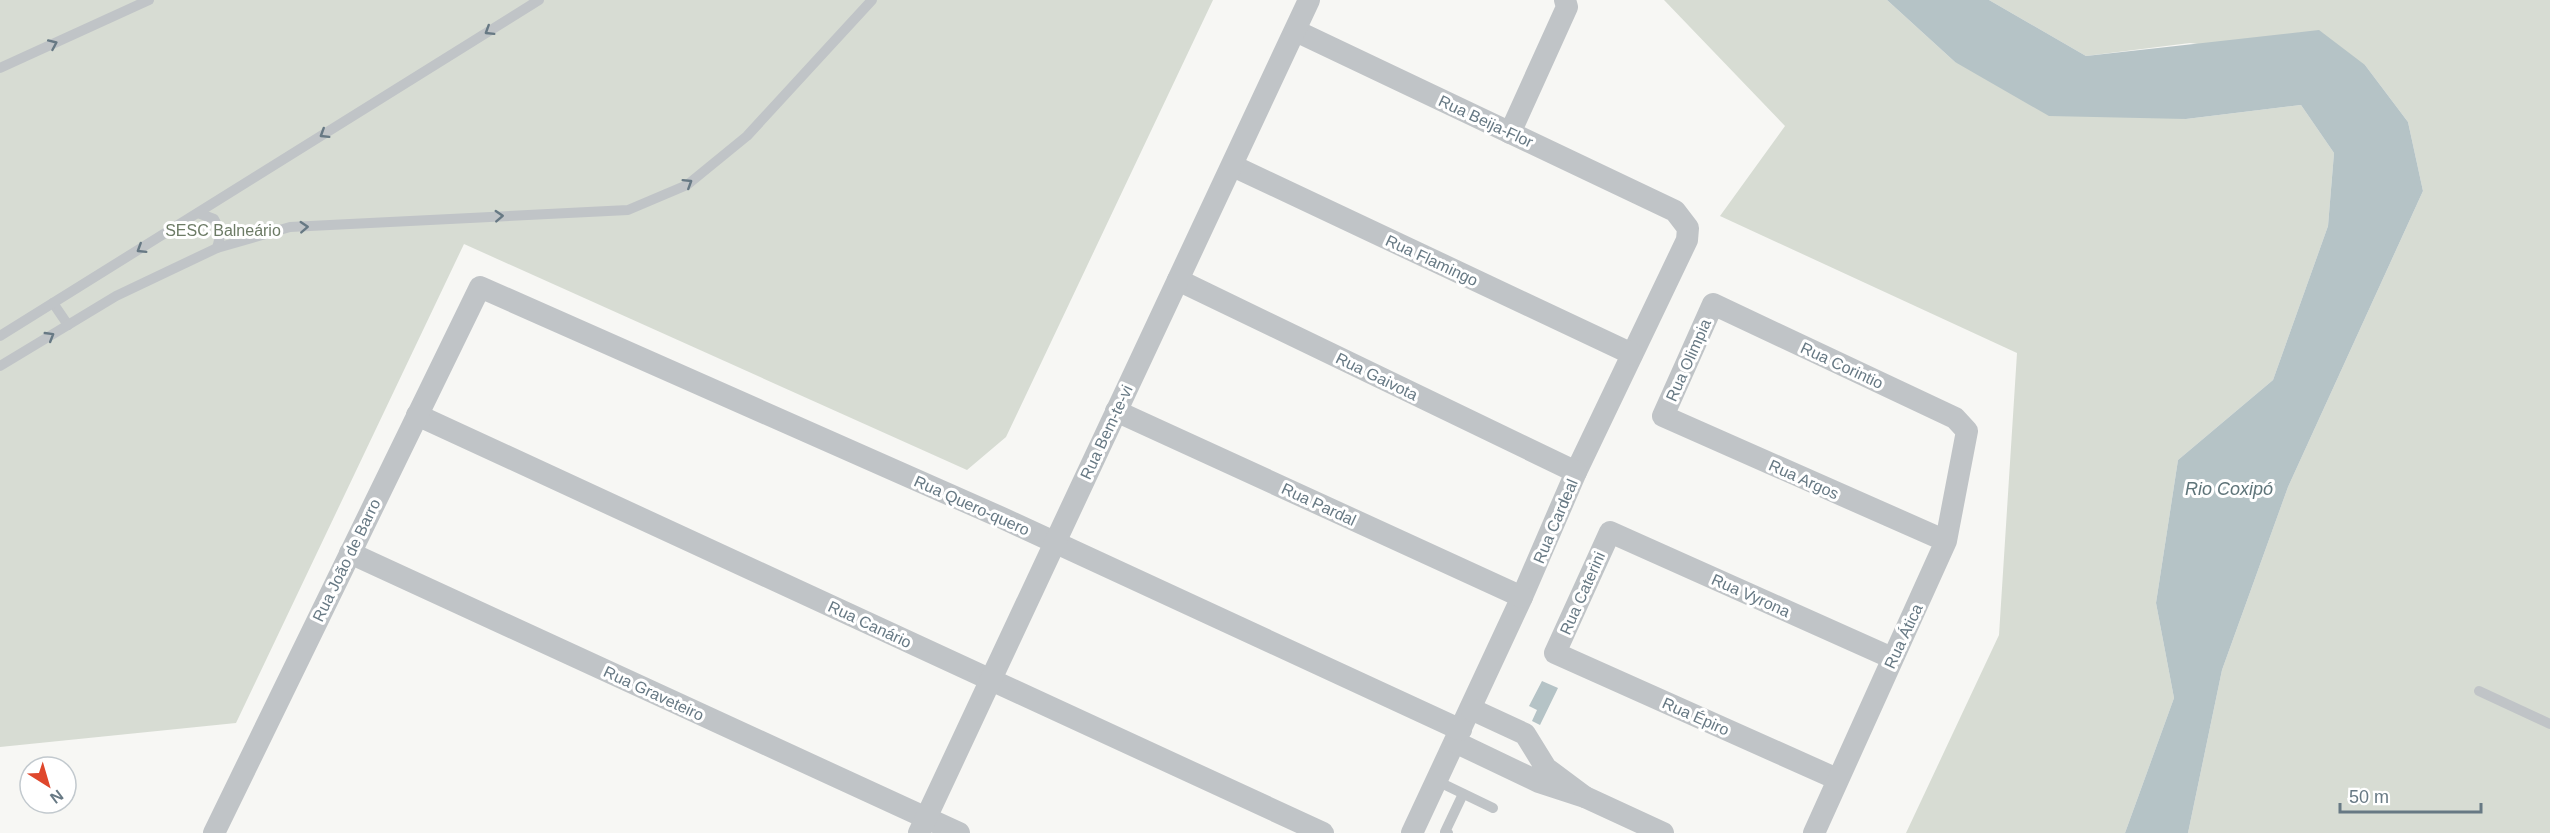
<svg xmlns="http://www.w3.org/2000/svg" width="2550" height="833" font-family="Helvetica,sans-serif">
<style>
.green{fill:#d7dcd3}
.water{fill:#b5c3c6}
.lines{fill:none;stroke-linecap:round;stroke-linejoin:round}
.lane{stroke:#c0c4c7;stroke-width:10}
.street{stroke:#c0c4c7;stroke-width:22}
.oneway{stroke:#677984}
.labels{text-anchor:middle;stroke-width:6;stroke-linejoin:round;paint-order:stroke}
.street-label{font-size:16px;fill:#677984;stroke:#fff}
.park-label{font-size:16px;fill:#6c7b65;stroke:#fff}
.water-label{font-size:18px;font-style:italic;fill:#5e7479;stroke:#fff}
</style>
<rect width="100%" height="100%" fill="#f7f7f4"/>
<g class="green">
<path d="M0 0H1213L1006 437 967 470 464 244 236 723 0 747Z"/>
<path d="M1664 0H1887L1955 62 2186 119 2301 105 2334 153 2328 226 2273 380 2178 460 2156 603 2174 698 2125 833H1906L1999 635 2017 353 1720 216 1785 126Z"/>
<path d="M1989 0H2550V833H2188L2222 670 2288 487 2423 191 2408 122 2365 65 2190 43 2086 56Z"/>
</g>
<g class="water">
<path d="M1887 0H1989L2086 56 2319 30 2365 65 2408 122 2423 191 2288 487 2222 670 2188 833H2125L2174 698 2156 603 2178 460 2273 380 2328 226 2334 153 2301 105 2186 119 2049 116 1955 62Z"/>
<path d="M1542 681 1558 688 1540 725 1532 721 1537 710 1529 706Z"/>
</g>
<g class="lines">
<g class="lane">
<path d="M0 68 149 0"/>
<path d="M198 213 214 219 221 233 217 248"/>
<path d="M53 303 68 325"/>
<path d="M0 336 539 0"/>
<path d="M0 366 116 296 217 248 290 227 628 210 687 185 747 136 872 0"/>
<path d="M2479 691 2550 724"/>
<path d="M1437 781 1493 808"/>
<path d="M1448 833 1445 832 1463 794"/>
</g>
<g class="street">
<path d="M1296 31 1675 211 1688 228 1687 240 1576 472 1522 597 1412 833"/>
<path d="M1510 133 1567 7 1565 0"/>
<path d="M1233 166 1632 354"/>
<path d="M1178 280 1576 472"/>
<path d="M1116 411 1522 597"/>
<path d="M417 415 1323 833"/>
<path d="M350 553 959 833"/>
<path d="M1455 742 1539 782 1585 797 1546 768 1525 734 1471 709"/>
<path d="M1837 779 1555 653 1610 532 1892 658"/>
<path d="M1585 797 1663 833"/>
<path d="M214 833 480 287 1000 517 1461 730"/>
<path d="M919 833 1309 0"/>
<path d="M1814 833 1946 541 1967 431 1955 418 1713 304 1663 416 1946 541"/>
</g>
</g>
<defs><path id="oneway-chevron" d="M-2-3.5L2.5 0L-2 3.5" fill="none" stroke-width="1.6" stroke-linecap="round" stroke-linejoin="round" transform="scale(1.5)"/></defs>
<g class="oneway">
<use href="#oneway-chevron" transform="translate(489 31) rotate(148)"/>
<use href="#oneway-chevron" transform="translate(53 44) rotate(-24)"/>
<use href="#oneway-chevron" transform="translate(324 134) rotate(148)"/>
<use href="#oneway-chevron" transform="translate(688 183) rotate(-32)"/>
<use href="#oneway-chevron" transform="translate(499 216) rotate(-3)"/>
<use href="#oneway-chevron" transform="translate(304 227) rotate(-3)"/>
<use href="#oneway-chevron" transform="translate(141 249) rotate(148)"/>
<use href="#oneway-chevron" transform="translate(50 336) rotate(-31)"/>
</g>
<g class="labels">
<g class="street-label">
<text transform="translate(1486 121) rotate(25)" y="6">Rua Beija-Flor</text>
<text transform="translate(1432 260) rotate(25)" y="6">Rua Flamingo</text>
<text transform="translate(1688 360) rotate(-66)" y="6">Rua Olimpia</text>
<text transform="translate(1842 365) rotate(25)" y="6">Rua Corintio</text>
<text transform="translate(1377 376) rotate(26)" y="6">Rua Gaivota</text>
<text transform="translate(1106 432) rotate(-65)" y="6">Rua Bem-te-vi</text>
<text transform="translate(1804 479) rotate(24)" y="6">Rua Argos</text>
<text transform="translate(1319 504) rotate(25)" y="6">Rua Pardal</text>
<text transform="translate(972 505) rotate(24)" y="6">Rua Quero-quero</text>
<text transform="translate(1555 521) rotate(-67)" y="6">Rua Cardeal</text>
<text transform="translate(346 560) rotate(-64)" y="6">Rua João de Barro</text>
<text transform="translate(1582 593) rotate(-66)" y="6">Rua Caterini</text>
<text transform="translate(1751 595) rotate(24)" y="6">Rua Vyrona</text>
<text transform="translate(870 624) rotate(25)" y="6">Rua Canário</text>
<text transform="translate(1903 636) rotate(-65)" y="6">Rua Ática</text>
<text transform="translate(654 693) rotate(25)" y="6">Rua Graveteiro</text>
<text transform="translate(1696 716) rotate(24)" y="6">Rua Épiro</text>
</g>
<g class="park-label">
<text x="223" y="236">SESC Balneário</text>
</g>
<g class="water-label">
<text x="2229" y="495">Rio Coxipó</text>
</g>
</g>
<g transform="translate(48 785) rotate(143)"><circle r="28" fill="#ffffff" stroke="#c2c9ce" stroke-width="1.5"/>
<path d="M0-4.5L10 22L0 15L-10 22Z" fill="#df472c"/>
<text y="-9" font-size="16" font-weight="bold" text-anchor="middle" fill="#677984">N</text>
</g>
<path d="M2340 803v9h141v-9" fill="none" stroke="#677984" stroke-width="3"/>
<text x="2349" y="803" font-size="18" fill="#677984" stroke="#ffffff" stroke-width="4.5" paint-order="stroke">50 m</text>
</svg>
